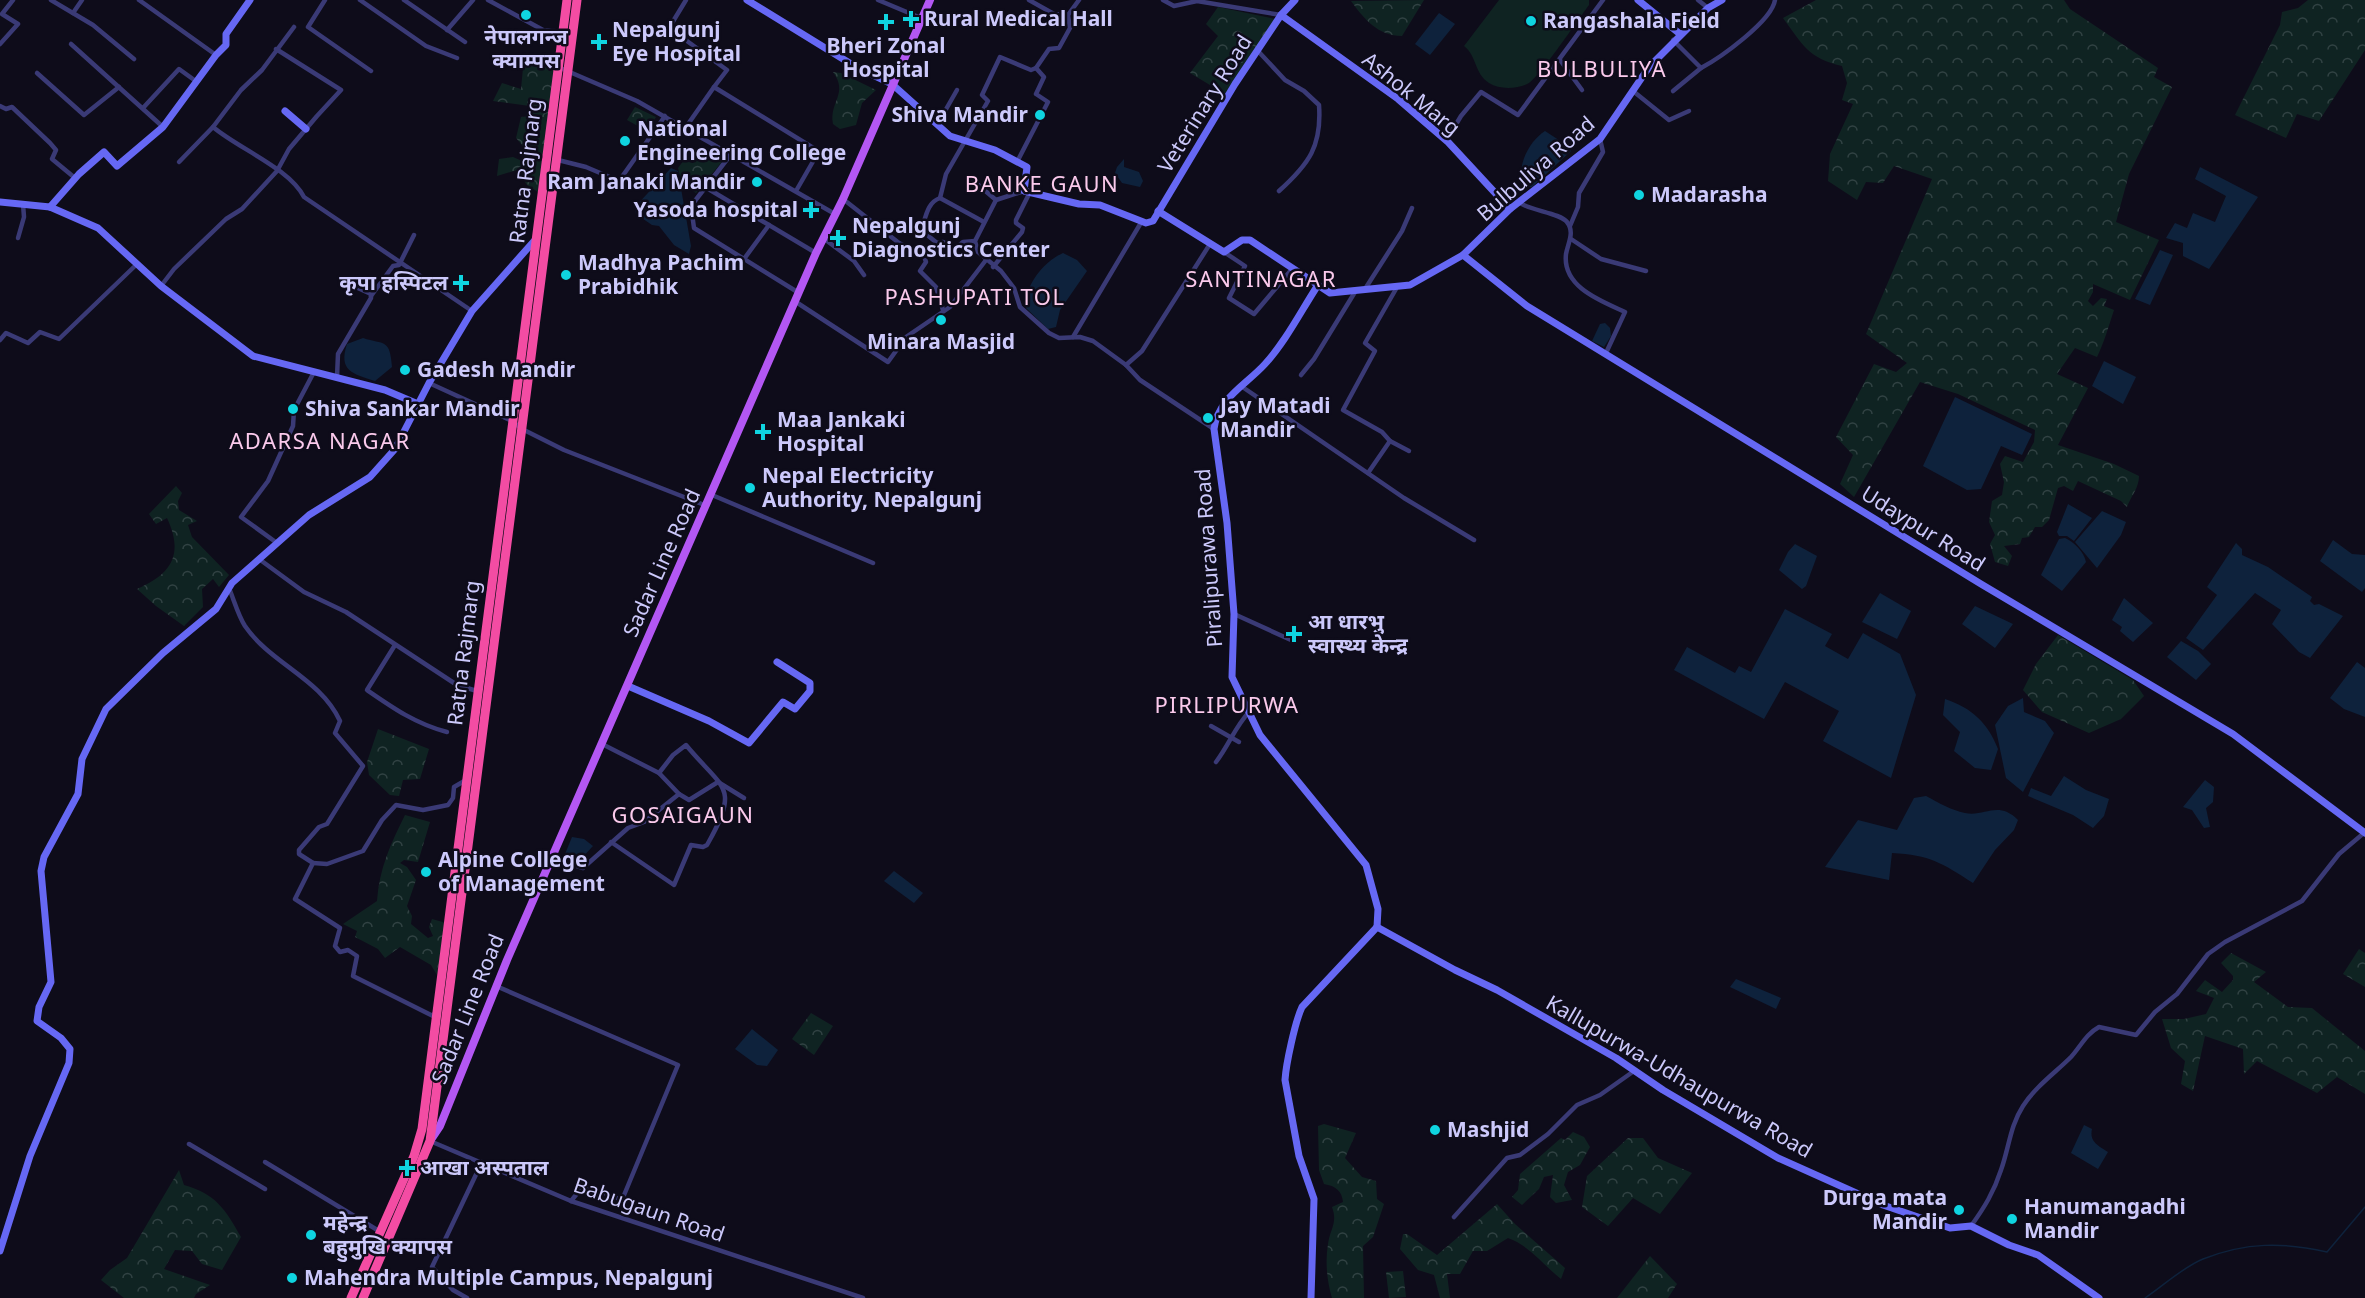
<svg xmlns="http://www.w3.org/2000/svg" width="2365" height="1298" font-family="'Noto Sans','Noto Sans Devanagari',sans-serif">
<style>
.green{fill:#0f2322}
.forest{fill:url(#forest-crowns)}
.water{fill:#0e223c}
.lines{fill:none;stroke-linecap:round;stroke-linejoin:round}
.stream{stroke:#0e223c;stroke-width:1.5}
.street{stroke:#3a3a76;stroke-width:4.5}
.secondary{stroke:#6668f4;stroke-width:7}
.primary{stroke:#b357f3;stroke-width:8}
.highway{stroke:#f34ca3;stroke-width:9}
.poi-dot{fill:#0fd4e0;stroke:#0e0c1a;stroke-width:2}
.labels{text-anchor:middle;stroke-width:5;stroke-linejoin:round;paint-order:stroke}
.poi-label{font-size:21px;font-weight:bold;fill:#ccc9fb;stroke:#0e0c1a;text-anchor:start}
.street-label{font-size:21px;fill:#ccc9fb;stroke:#0e0c1a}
.neighbourhood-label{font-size:22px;letter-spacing:1.5px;fill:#fbcaec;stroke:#0e0c1a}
</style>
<defs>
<pattern id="forest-crowns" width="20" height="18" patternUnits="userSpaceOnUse" patternTransform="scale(1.5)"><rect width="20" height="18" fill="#0f2322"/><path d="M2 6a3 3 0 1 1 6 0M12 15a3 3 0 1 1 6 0" fill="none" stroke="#314243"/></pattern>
</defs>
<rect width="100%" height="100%" fill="#0e0c1a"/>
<path class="green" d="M1499 0H1589V5C1578 20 1540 76 1529 83 1518 89 1500 90 1489 83 1474 73 1477 56 1464 46Z"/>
<g class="forest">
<path d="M1424 0 1402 36C1378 36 1364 19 1351 1Z"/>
<path d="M1816 0H2064L2070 9 2158 68 2154 77 2172 87 2129 174 2116 222 2159 240 2130 300 2093 284V292L2088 301 2093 306 2101 298 2107 299 2104 306 2114 310C2109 325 2104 343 2097 357L2075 348 2057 374 2088 388 2058 445 2114 464 2139 476C2139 488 2131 496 2127 507L2121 501 2078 481 2073 491 2064 486 2058 488 2049 520 2042 527H2035L2029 537 2022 538 2020 544 2004 546 2012 556 2008 566 1995 562 1990 544 1995 535 1989 522 1992 501 2002 495 2004 482 2000 464 2005 456 2023 462 2034 442 2035 430 1958 394 1920 382 1854 497 1840 484 1853 455 1836 437 1874 364 1896 372 1907 363 1866 334 1932 179 1894 166 1883 183 1866 182 1857 200 1828 181 1830 154 1853 104 1842 100 1847 83 1842 66C1808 58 1803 45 1783 18Z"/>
<path d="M2308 0H2365V50L2319 121 2297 114 2286 138 2235 115 2280 25 2282 12 2298 8Z"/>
<path d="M1218 7 1275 19 1225 94 1190 73 1218 36 1206 24Z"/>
<path d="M537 53 556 67 538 192 527 185 517 170 497 176 499 159 513 157 522 161 527 151 516 138 521 117 531 116 530 106 493 101 502 83 521 89 523 68Z"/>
<path d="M833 72 841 73 876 90 862 103 856 125 840 129 833 124C829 101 849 94 833 72Z"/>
<path d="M635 107 656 117 647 131 627 120Z"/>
<path d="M706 147 725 158 696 193 682 184 678 168 684 160 693 163Z"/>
<path d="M176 486 182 493 178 501 179 510 197 521 188 525 192 537 229 575 219 587 213 579 202 589 203 607 184 626 156 606 137 589C172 574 184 554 167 518L156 524 149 514Z"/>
<path d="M2058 635 2133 680 2144 696 2121 719 2089 733 2042 712 2023 690 2036 664Z"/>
<path d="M378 729 429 749 420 779 403 780 399 796 390 795 369 775 367 762Z"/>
<path d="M405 815 430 822 418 862 404 860 400 863 407 867 416 880 407 906 412 916 411 924 428 938 433 936 429 927 432 919 446 923 437 975 431 965 400 947 385 958 378 949 355 937 357 931 343 924 377 901C379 869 391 843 405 815Z"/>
<path d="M2359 949 2365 953V987L2343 974Z"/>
<path d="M2231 953 2266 972 2254 982 2288 1007 2312 1008 2365 1051V1094L2337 1077 2317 1093 2257 1061 2244 1074 2243 1049 2205 1036 2193 1091 2181 1084 2185 1061 2171 1048 2162 1019H2184L2206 1014 2214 998 2196 991 2205 980 2222 992 2233 980V976L2221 963Z"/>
<path d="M811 1013 833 1026 814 1055 792 1039Z"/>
<path d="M1324 1124 1356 1133 1345 1158 1362 1177 1376 1181 1377 1199 1384 1204 1373 1237 1363 1246 1364 1298H1332C1327 1281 1325 1262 1328 1244 1330 1229 1338 1223 1332 1207L1343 1202C1342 1191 1336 1186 1324 1184L1319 1170 1318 1126Z"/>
<path d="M1573 1132 1584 1137 1590 1147 1580 1165 1568 1172 1564 1185 1572 1200 1556 1203 1550 1197 1553 1175 1544 1177 1539 1189 1522 1205 1512 1197 1518 1190 1520 1174 1561 1138 1565 1140Z"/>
<path d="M1628 1138H1643L1658 1158 1692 1173 1660 1214 1633 1198 1608 1226 1582 1207 1587 1176Z"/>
<path d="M179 1170 184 1185C216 1194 225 1209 241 1237L222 1270 202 1264 192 1251 175 1250 164 1269 210 1285 196 1294 194 1298H124L101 1280 110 1270 127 1258Z"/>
<path d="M1497 1204 1515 1224 1565 1268 1561 1279C1542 1264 1530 1246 1508 1238L1487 1251H1473L1460 1274H1447L1450 1298H1440L1434 1275 1418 1270 1400 1249 1403 1234H1407L1437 1255Z"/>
<path d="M1650 1256 1677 1284 1668 1298H1617Z"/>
<path d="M1403 1271 1406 1297 1389 1298 1386 1272Z"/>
</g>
<g class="water">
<path d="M1439 13 1455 24 1430 55 1415 44Z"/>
<path d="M1545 131 1568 146 1571 151 1532 187H1525C1514 169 1529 141 1545 131Z"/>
<path d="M1124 159V167L1139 172 1143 181 1140 187 1122 183 1115 173 1117 167Z"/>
<path d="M2200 167 2258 197 2209 269 2183 256V243L2166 238 2175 223 2187 228 2193 213 2215 222 2226 196 2195 179Z"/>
<path d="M671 168 678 171 691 246 689 254 674 245 659 226 652 225 636 214 635 207Z"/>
<path d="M2160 250 2173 255 2150 305 2135 299Z"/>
<path d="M1063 253 1077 260 1087 271 1060 310 1056 327 1048 329 1026 308C1024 286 1043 262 1063 253Z"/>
<path d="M1605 323 1610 328 1611 336 1604 347 1592 341 1600 324Z"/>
<path d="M363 338C384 345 390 338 392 367L375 381C353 374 338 371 347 344Z"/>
<path d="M2104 361 2136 377 2123 404 2092 386Z"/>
<path d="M1955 397 2032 434 2022 455 2001 446 1981 489 1967 490 1923 466Z"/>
<path d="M2068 504 2092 518 2074 541 2067 536H2059L2057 532Z"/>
<path d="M2102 511 2126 522 2121 535 2097 568 2075 542Z"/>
<path d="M2065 538C2074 542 2084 552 2086 562L2062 591 2041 575 2059 539Z"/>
<path d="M2333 540 2352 554 2365 555V588L2362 592 2320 561Z"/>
<path d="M2236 543 2242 549V555L2268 567 2312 597 2310 601 2314 605 2319 604 2343 616 2310 658 2299 652 2272 624 2281 610 2255 593 2203 650 2186 638 2217 595 2207 587Z"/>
<path d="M1795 544 1817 556 1806 586 1802 589 1779 570 1788 552Z"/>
<path d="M1880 593 1911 611 1897 639 1862 622Z"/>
<path d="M2124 598 2153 623 2133 642 2120 631 2122 627 2112 620Z"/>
<path d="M1975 606 2013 624 1995 648 1962 624Z"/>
<path d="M1785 609 1832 634 1825 646 1848 659 1863 633 1900 654 1916 695 1891 778 1823 741 1839 711 1785 682 1764 719 1674 670 1687 647 1735 673 1739 666 1751 672Z"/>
<path d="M2181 641 2198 651 2211 664 2196 680 2167 657Z"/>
<path d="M2357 662 2365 668V717L2344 709 2330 698Z"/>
<path d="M2023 698 2024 712 2045 721 2054 733 2023 792 2006 778 1995 725 2008 706Z"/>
<path d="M1945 699C1972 708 1988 723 1998 749L1991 770 1975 768 1954 751 1960 732 1943 715Z"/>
<path d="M2064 776 2086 790 2109 799 2104 816 2093 828 2073 815 2028 796 2031 788 2051 796Z"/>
<path d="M2205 780 2214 787 2213 802 2206 808 2210 827 2204 828 2192 810 2183 807Z"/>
<path d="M1926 796C1939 803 1951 810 1965 813 1985 817 1998 800 2018 820L2014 830 1995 850 1973 883C1942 863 1930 855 1892 853L1889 880 1825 867 1858 820 1897 830 1914 798Z"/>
<path d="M572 837 584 839 593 846 580 860 565 854Z"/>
<path d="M894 871 923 893 914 903 884 881Z"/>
<path d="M1736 979 1781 998 1776 1009 1730 987Z"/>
<path d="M752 1029 778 1050 767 1066 757 1065 735 1049Z"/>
<path d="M2084 1125 2092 1129C2089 1142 2099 1146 2108 1152L2098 1169 2071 1153Z"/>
</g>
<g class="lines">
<path class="stream" d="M2145 1298C2163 1286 2183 1267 2203 1259 2246 1242 2283 1242 2327 1252L2365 1207"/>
<g class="street">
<path d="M51 0 93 25 134 59"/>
<path d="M139 0 216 55"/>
<path d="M325 0 308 27 371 71"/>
<path d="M360 0 426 46 457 58"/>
<path d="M404 0 465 42"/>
<path d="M488 0 543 30 564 32"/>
<path d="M686 0 669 28 727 70 714 87"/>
<path d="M878 0 921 18"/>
<path d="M1029 0 1054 14 1068 15 1079 0"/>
<path d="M1163 0 1174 6 1197 1 1281 15"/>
<path d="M1698 0 1708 8"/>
<path d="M73 13 82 0"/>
<path d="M294 27 262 70 241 90 213 127C239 149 289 168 304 197L472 311"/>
<path d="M447 30 473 0"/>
<path d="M1673 40 1701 68 1673 91"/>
<path d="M0 44 18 24 2 14 13 0"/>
<path d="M71 44 163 127"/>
<path d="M1258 51 1285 80 1304 91 1319 105C1322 146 1309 164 1279 191"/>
<path d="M1560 60 1582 90"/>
<path d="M558 67 637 101 835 214"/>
<path d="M1036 68 1049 49 1059 48 1070 28 1068 15"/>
<path d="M1701 68C1720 58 1772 21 1775 0"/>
<path d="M37 73 84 115 119 87"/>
<path d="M1633 91 1669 120 1689 111"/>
<path d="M0 106 6 109 12 107 50 143 56 150 52 159 75 178"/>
<path d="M143 108 179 69 197 82"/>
<path d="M937 125 957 90"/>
<path d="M686 127 714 87 815 149V158L796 191"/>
<path d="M1446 141 1461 116 1481 92 1518 115 1603 0"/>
<path d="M732 153 691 206 694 228 799 293"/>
<path d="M558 160 586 167 619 181 665 116"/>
<path d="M179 162 213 127"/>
<path d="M969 177 996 200"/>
<path d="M705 187 816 253"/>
<path d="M1024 191 996 200 975 241 978 252 1001 271 1014 288 1020 307 1049 333 1059 338 1080 337 1093 341 1126 365 1140 380 1214 429"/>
<path d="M940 198 946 174 988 101 982 95 1000 57 1031 70 1036 68 1044 77 1036 94 1048 102 1017 162"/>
<path d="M843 199 899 243 924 256 926 262 920 271 936 287 943 310"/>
<path d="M1520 203C1532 211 1560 213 1567 222 1575 232 1568 243 1566 254 1562 287 1601 301 1625 312L1606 353"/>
<path d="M1570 226 1578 207 1579 193 1603 152 1600 139"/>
<path d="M18 238 24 217 23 204"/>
<path d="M823 238 854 261 864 275"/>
<path d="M1571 239 1601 259 1646 271"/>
<path d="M975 241 963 242 955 249 943 242 937 243 921 230C926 219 926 203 940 198L984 222"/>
<path d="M1224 252 1245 266 1229 298 1254 314 1292 269"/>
<path d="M744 259 769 225"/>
<path d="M993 267 1022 232 1023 228 1016 223V220L1030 192"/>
<path d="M161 286 174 269 226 219 242 209 277 171 289 149 317 116 341 90 276 49"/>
<path d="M1365 289 1402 231 1412 208"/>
<path d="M371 296 393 266 399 265 414 235"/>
<path d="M796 302 888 362 906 337 950 307 986 260"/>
<path d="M1073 337 1142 221"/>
<path d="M0 340 6 333 28 343 40 332 59 339 137 264"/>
<path d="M1126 365 1142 351 1210 244"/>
<path d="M1301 375 1314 359 1355 292"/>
<path d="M337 377 338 354 371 298V294L349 284"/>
<path d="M429 383 512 421 522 429 564 450 707 506"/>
<path d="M1241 386 1404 498 1474 540"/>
<path d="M1390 441 1409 451"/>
<path d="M1368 473 1390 441 1382 432 1343 410 1375 351 1365 343 1396 289"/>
<path d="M712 495 873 563"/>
<path d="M277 543 241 517 268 481 293 426 294 410 314 372"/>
<path d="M259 559 304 592 346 612 457 685 477 691"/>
<path d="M229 588C234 600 238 615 245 626 271 664 320 678 340 721L335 733 363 766 327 824 319 827 299 850V854L313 863 295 899 340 928 335 946 340 952 348 950 357 956 353 976 433 1016 434 1014"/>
<path d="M1234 614 1291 640"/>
<path d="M395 645 367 690C393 708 416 724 447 732"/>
<path d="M1211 726 1239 742"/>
<path d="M1216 762C1229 745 1235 727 1249 712"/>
<path d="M679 794 689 800 718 782 744 798"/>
<path d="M611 842 674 885 691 845 703 847 707 845C741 785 723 790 686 745L673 755 659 773"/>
<path d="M552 858 583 868 628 828 644 822 679 794 659 773 602 744"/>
<path d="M313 863 327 864 363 851 382 820 396 805 423 810 448 805 453 798 454 787 466 780"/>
<path d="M496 986 678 1065 622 1200 584 1185 571 1201"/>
<path d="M430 1141 571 1201 863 1298"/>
<path d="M189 1144 265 1189"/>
<path d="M265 1162 379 1231 381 1229"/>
<path d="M1454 1217 1507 1158 1520 1155 1548 1134 1577 1105 1600 1095 1634 1071"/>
<path d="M1971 1226C1984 1208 1994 1192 2001 1170 2009 1148 2010 1126 2023 1106 2036 1086 2055 1073 2071 1057 2081 1046 2086 1034 2099 1027L2136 1035 2155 1012 2177 994 2208 954 2225 942 2302 901 2339 854 2364 833"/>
<path d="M467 1298 453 1290 432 1267 482 1162"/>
</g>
<g class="secondary">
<path d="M747 0 856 67 892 84 950 136 995 150 1027 167 1024 191 1079 204 1100 205 1146 223 1153 221 1235 84 1281 15 1295 0"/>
<path d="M1638 0 1680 34"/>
<path d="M1281 15 1398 99 1448 142 1510 209"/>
<path d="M285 111 306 129"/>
<path d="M0 202 50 207 98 228 161 286 253 356 385 390 418 404"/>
<path d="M50 207 79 174 104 152 117 166 163 127 216 55 226 45V34L250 0"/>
<path d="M1158 211 1224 252 1242 240H1250L1330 293 1410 285 1463 255 1510 209 1600 139 1649 67 1708 8 1722 0"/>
<path d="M1463 255 1527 306 1981 584 2233 734 2365 833"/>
<path d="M1318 285C1301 311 1286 341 1265 364 1246 385 1218 398 1214 429L1227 523 1234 614 1232 677 1260 735 1366 865 1378 909 1377 927"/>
<path d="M628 686 709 721 749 743 783 702 795 709 810 691V683L777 662"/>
<path d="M1377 927 1455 970 1497 990 1616 1058 1663 1090 1778 1158 1883 1205 1950 1228 1971 1226 2009 1245 2038 1255 2099 1298"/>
<path d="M0 1251 30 1156 69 1063 70 1049 61 1038 37 1021 39 1007 51 982 41 871 44 857 78 794 82 759 106 709 163 653 216 609 232 583 309 515 370 477 395 449 429 383 472 311 535 240"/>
<path d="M1311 1298 1314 1199 1299 1156 1285 1080C1286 1064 1295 1022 1302 1007L1377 927"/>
</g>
<path class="primary" d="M430 1141 440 1126 507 960 816 253 843 199 930 0"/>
<g class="highway">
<path d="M351 1298 414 1156 422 1129 567 0"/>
<path d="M363 1298 430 1141 577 0"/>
</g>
</g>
<g class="poi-dot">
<circle cx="526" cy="15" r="6"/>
<path d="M908 10h6v6h6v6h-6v6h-6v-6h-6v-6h6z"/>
<circle cx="1531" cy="21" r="6"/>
<path d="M883 13h6v6h6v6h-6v6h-6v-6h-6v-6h6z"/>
<path d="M596 33h6v6h6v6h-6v6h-6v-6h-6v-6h6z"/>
<circle cx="1040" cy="115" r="6"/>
<circle cx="625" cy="141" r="6"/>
<circle cx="757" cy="182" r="6"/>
<circle cx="1639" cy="195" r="6"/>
<path d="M808 201h6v6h6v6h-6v6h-6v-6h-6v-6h6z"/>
<path d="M835 229h6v6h6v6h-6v6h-6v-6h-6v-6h6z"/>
<circle cx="566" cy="275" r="6"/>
<path d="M458 274h6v6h6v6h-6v6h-6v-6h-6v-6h6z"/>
<circle cx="941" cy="320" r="6"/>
<circle cx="405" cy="370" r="6"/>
<circle cx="293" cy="409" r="6"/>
<circle cx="1208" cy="418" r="6"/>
<path d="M760 423h6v6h6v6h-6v6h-6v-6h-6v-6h6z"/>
<circle cx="750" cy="488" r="6"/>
<path d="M1291 625h6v6h6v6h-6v6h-6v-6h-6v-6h6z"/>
<circle cx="426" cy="872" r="6"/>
<circle cx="1435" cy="1130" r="6"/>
<path d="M404 1159h6v6h6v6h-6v6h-6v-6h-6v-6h6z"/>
<circle cx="1959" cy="1210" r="6"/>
<circle cx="2012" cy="1219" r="6"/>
<circle cx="311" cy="1235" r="6"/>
<circle cx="292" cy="1278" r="6"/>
</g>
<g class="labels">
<g class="poi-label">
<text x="924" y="26">Rural Medical Hall</text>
<text x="1543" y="28">Rangashala Field</text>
<text x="612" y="37">Nepalgunj<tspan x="612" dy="24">Eye Hospital</tspan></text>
<text x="526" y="44" text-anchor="middle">नेपालगन्ज<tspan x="526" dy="24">क्याम्पस</tspan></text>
<text x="886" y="53" text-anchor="middle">Bheri Zonal<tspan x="886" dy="24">Hospital</tspan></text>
<text x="1028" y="122" text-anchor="end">Shiva Mandir</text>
<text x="637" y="136">National<tspan x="637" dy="24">Engineering College</tspan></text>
<text x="745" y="189" text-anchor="end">Ram Janaki Mandir</text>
<text x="1651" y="202">Madarasha</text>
<text x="798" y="217" text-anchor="end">Yasoda hospital</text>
<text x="852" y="233">Nepalgunj<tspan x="852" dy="24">Diagnostics Center</tspan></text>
<text x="578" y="270">Madhya Pachim<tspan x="578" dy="24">Prabidhik</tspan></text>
<text x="448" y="290" text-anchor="end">कृपा हस्पिटल</text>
<text x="941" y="349" text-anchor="middle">Minara Masjid</text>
<text x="417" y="377">Gadesh Mandir</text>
<text x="1220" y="413">Jay Matadi<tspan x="1220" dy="24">Mandir</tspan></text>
<text x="305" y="416">Shiva Sankar Mandir</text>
<text x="777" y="427">Maa Jankaki<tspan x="777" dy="24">Hospital</tspan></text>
<text x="762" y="483">Nepal Electricity<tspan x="762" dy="24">Authority, Nepalgunj</tspan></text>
<text x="1308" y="629">आ धारभु<tspan x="1308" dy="24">स्वास्थ्य केन्द्र</tspan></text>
<text x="438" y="867">Alpine College<tspan x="438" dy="24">of Management</tspan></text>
<text x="1447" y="1137">Mashjid</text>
<text x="420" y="1175">आखा अस्पताल</text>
<text x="1947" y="1205" text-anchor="end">Durga mata<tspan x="1947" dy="24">Mandir</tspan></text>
<text x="2024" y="1214">Hanumangadhi<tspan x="2024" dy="24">Mandir</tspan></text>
<text x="323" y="1230">महेन्द्र<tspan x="323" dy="24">बहुमुखि क्यापस</tspan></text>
<text x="304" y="1285">Mahendra Multiple Campus, Nepalgunj</text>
</g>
<g class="street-label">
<text transform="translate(1411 94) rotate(39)" y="7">Ashok Marg</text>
<text transform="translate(1205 104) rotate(-58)" y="7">Veterinary Road</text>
<text transform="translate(1536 169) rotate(-41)" y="7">Bulbuliya Road</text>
<text transform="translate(526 171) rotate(-83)" y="7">Ratna Rajmarg</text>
<text transform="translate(1923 529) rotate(32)" y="7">Udaypur Road</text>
<text transform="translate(1209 558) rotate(-94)" y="7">Piralipurawa Road</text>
<text transform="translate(662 563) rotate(-66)" y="7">Sadar Line Road</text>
<text transform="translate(464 653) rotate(-83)" y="7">Ratna Rajmarg</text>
<text transform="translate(468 1009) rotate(-68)" y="7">Sadar Line Road</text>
<text transform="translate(1679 1077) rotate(30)" y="7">Kallupurwa-Udhaupurwa Road</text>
<text transform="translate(649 1210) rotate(19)" y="7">Babugaun Road</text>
</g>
<g class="neighbourhood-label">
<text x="1602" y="77">BULBULIYA</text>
<text x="1042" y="192">BANKE GAUN</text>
<text x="1261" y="287">SANTINAGAR</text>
<text x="975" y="305">PASHUPATI TOL</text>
<text x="320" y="449">ADARSA NAGAR</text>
<text x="1227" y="713">PIRLIPURWA</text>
<text x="683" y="823">GOSAIGAUN</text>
</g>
</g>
</svg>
